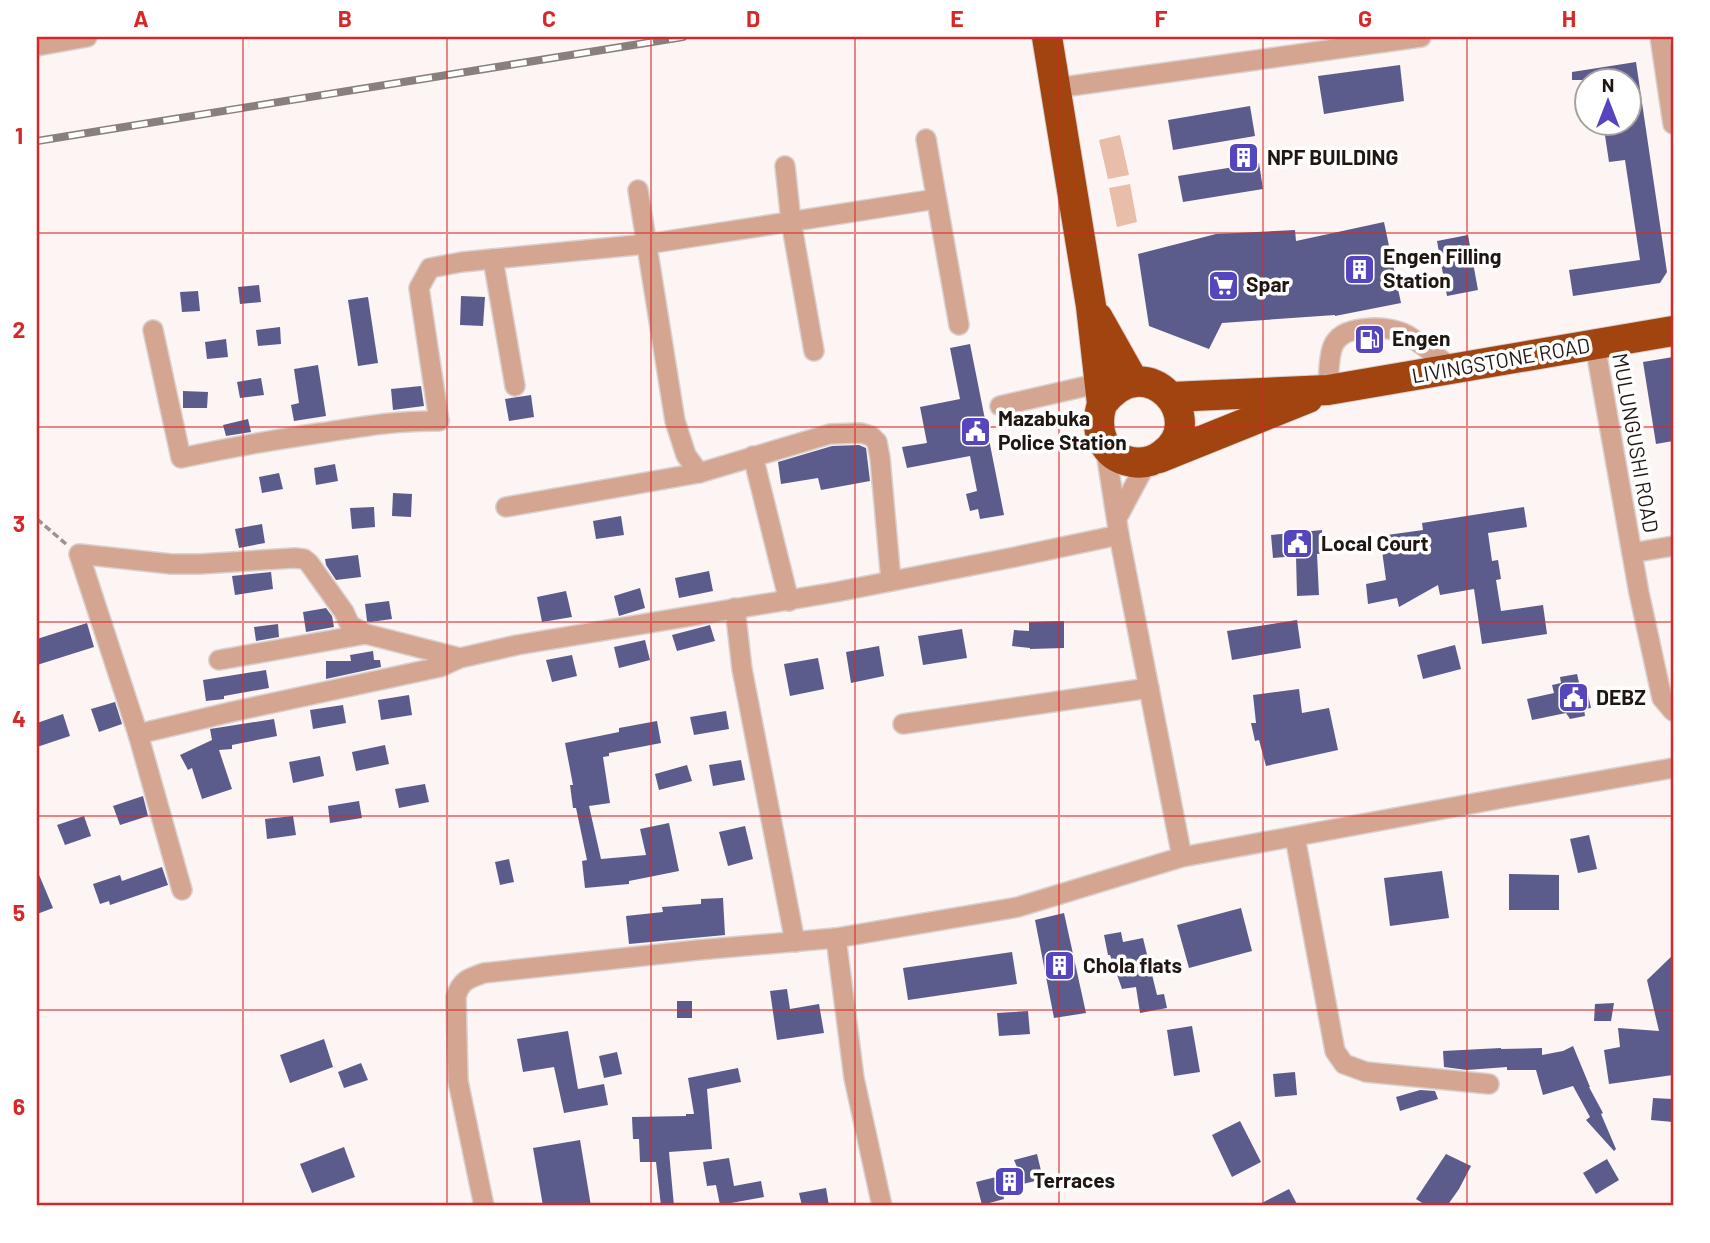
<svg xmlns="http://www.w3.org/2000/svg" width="1710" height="1243" font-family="Barlow,sans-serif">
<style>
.green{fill:#e8bdaa}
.building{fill:#5b5c8c}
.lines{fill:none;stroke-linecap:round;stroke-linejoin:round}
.minor-casing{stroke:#d9d1cf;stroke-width:22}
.highway-casing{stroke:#d9d1cf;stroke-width:32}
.path{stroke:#9b9390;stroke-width:3.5;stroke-dasharray:7 3.5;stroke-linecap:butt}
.minor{stroke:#d4a692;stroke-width:19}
.highway{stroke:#a1440f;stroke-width:30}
.rail-casing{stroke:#89807d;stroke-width:8}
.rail{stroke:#fff;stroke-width:5;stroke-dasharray:16;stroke-linecap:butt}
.grid{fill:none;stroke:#d62828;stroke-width:2;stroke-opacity:0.55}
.labels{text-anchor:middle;stroke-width:7;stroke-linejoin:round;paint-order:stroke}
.poi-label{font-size:21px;font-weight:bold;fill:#201612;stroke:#fff;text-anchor:start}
.street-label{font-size:21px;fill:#201612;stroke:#fff}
.neatline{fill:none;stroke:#d62828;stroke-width:2.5}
.grid-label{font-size:23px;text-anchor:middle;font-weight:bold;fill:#d62828}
</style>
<rect width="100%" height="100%" fill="#fcf5f3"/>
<g class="green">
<path d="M1120 135 1129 175 1108 179 1099 140Z"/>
<path d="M1130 184 1137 222 1117 227 1109 188Z"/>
</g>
<g class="building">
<path d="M1636 62 1667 272 1660 283 1573 296 1569 270 1640 260 1625 160 1609 162 1603 122H1629V80H1572V72Z"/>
<path d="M1400 65 1404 101 1324 114 1318 76Z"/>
<path d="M1250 106 1255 136 1173 150 1168 120Z"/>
<path d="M1259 163 1263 189 1183 202 1178 176Z"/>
<path d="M1384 222 1401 303 1335 316V315L1222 323 1209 349 1149 326 1138 254 1216 234 1295 230 1296 241Z"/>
<path d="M1468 235 1478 290 1447 296 1437 241Z"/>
<path d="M259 285 261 302 240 304 238 287Z"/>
<path d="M198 291 200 311 182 312 180 292Z"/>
<path d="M461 296 485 297 483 326 460 325Z"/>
<path d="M368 297 378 363 358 366 348 300Z"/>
<path d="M280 327 281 344 258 346 256 330Z"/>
<path d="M226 339 228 357 207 359 205 342Z"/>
<path d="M970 344 1004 515 980 519 978 509 970 511 966 494 977 491 970 456 907 468 902 447 927 443 920 407 960 399 950 348Z"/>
<path d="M1673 357V441L1656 444 1643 362Z"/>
<path d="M318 365 326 416 294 421 291 405 299 403 294 369Z"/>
<path d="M261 378 264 395 240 398 237 382Z"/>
<path d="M421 386 424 406 393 410 391 389Z"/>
<path d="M183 391 208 392 207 408H183Z"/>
<path d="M531 395 534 417 509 421 505 399Z"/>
<path d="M248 419 251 432 226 436 223 425Z"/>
<path d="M859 445 866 448 870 481 821 490 818 478 781 484 778 462 832 446Z"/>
<path d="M335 464 338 481 316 485 314 468Z"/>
<path d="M279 473 283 489 262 493 259 477Z"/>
<path d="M393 493 412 494 411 517 392 516Z"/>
<path d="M374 507 375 527 352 529 350 508Z"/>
<path d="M1524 507 1527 527 1488 533 1492 561 1498 560 1501 579 1496 580 1501 611 1543 605 1547 634 1482 644 1474 589 1440 595 1438 585 1399 607 1397 598 1368 604 1366 584 1386 580 1380 536 1423 530 1422 523Z"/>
<path d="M621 516 624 535 596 539 593 521Z"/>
<path d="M262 524 265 543 239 548 235 529Z"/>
<path d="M1322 530 1324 553 1317 554 1319 595 1297 596 1296 556 1273 558 1271 535Z"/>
<path d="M358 555 361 577 336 580 326 565 325 559Z"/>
<path d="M709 571 713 591 679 598 675 578Z"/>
<path d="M271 572 273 589 235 595 232 576Z"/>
<path d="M640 588 645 608 619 616 614 596Z"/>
<path d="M566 591 572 617 542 622 537 597Z"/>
<path d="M389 601 392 619 370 622 367 621 365 604Z"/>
<path d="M326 608 332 616 334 627 306 632 303 612Z"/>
<path d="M1297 620 1301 648 1232 660 1227 631Z"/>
<path d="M1064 621V648L1030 649V648L1012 646 1014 630 1029 631V622Z"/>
<path d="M87 623 94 647 37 665V639Z"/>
<path d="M278 624 279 637 256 641 254 627Z"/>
<path d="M710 625 715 641 677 651 672 635Z"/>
<path d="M962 629 967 658 923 665 918 636Z"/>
<path d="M645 640 650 660 619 668 614 647Z"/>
<path d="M1455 645 1461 669 1423 679 1417 655Z"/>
<path d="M879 646 884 676 851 683 846 652Z"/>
<path d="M373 651 374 660H380L381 667 326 679V661H351L350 655Z"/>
<path d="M572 655 577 676 552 682 546 660Z"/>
<path d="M818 658 824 689 790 696 784 664Z"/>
<path d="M266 670 269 688 224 696V699L206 701 203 680Z"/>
<path d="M1577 674 1581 691 1587 690 1591 708 1584 709 1585 716 1570 719 1566 713 1532 720 1527 699 1554 693 1552 685 1561 683 1560 677Z"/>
<path d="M1299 689 1302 713 1329 708 1338 750 1266 766 1259 740 1255 741 1251 723H1256L1253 695Z"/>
<path d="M409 695 412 715 381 720 378 700Z"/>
<path d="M115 702 122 724 99 732 91 709Z"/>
<path d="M343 705 346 723 313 729 310 710Z"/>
<path d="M726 711 729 729 694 735 690 717Z"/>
<path d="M63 714 70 736 37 747V723Z"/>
<path d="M274 719 277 736 232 745V749L219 750 232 789 202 799 192 768 188 770 180 755 212 740 210 729Z"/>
<path d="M657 721 661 743 609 753V756L603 757 610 803 589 806 601 859 646 855 640 829 669 823 679 871 629 881V884L585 888 582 861 587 860 576 808H573L570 785H573L565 743 619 732V728Z"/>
<path d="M385 745 389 764 356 771 352 752Z"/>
<path d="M320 756 324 776 293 783 289 762Z"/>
<path d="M741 760 745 780 713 786 709 765Z"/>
<path d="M687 765 692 781 659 790 655 774Z"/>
<path d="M425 784 429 802 399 808 395 789Z"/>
<path d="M143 796 148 816 120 825 113 806Z"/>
<path d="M359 801 362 818 330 823 328 806Z"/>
<path d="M84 816 91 836 65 845 57 825Z"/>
<path d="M293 816 296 835 267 839 265 819Z"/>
<path d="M745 826 753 859 728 866 719 832Z"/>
<path d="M1589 835 1597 869 1578 873 1570 839Z"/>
<path d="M509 859 514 882 500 885 495 862Z"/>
<path d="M162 867 168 885 110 905 109 901 100 904 93 884 120 875 122 881Z"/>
<path d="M37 870 53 908 37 914Z"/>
<path d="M1442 871 1449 918 1390 926 1384 878Z"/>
<path d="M1509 874 1559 875V910H1509Z"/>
<path d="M723 898 725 935 629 944 626 916 663 912 662 907 701 904V899Z"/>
<path d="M1241 908 1252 951 1189 968 1177 925Z"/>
<path d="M1064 913 1086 1013 1054 1018 1035 920Z"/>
<path d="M1121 932 1123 942 1143 938 1157 995 1164 994 1167 1008 1140 1013 1136 987 1122 989 1110 955H1108L1104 935Z"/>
<path d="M1012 952 1017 984 908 1000 903 968Z"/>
<path d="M1673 955V1075L1609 1084 1604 1050 1620 1047 1618 1028 1659 1031 1647 980Z"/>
<path d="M787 989 790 1009 819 1004 824 1033 777 1040 770 991Z"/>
<rect x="677" y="1001" width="15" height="17"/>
<path d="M1614 1003 1611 1021H1594L1595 1004Z"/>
<path d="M1028 1011 1030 1034 999 1036 997 1013Z"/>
<path d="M1192 1026 1200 1072 1174 1076 1167 1030Z"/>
<path d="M568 1031 578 1089 604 1084 608 1105 564 1113 554 1067 523 1072 517 1039Z"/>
<path d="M324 1039 333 1067 290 1083 280 1055Z"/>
<path d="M1573 1046 1590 1087H1589L1603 1113 1601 1114 1616 1149 1614 1151 1586 1120 1590 1117 1573 1086 1543 1095 1536 1070H1507V1067L1467 1070 1444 1067 1443 1051 1501 1048V1049L1542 1048V1055L1563 1051Z"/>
<path d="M617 1052 622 1074 604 1078 599 1056Z"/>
<path d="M361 1063 368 1080 344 1088 338 1072Z"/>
<path d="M738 1068 741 1082 707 1089 712 1149 669 1152 674 1206H661L656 1162H640L639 1139H633L632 1117 686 1116V1114H694L688 1078Z"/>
<path d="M1295 1072 1297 1095 1275 1097 1273 1074Z"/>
<path d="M1420 1090 1435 1091 1438 1099 1400 1111 1396 1097Z"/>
<path d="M1653 1098 1673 1099V1122L1651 1120Z"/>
<path d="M1240 1121 1261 1162 1232 1177 1212 1135Z"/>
<path d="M580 1140 591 1206H543L533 1148Z"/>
<path d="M344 1147 355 1177 312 1193 300 1164Z"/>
<path d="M1037 1154 1043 1179 1023 1184 1024 1188 1003 1194 1004 1199 982 1205 976 1182 996 1177 995 1173 1017 1167 1014 1160Z"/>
<path d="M1446 1154 1471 1166 1459 1189 1447 1206H1427L1416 1199Z"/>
<path d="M729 1158 734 1186 761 1181 764 1197 720 1205 716 1185 707 1186 703 1162Z"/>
<path d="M1607 1159 1619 1180 1596 1194 1583 1173Z"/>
<path d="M826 1188 829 1206H802L799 1193Z"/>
<path d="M1289 1189 1298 1206H1256Z"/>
</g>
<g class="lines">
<defs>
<g id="minor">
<path d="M1660 37 1673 124"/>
<path d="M37 46 87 37"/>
<path d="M1056 88 1421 37"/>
<path d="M926 139 959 325"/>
<path d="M785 166 791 221 814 351"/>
<path d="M638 190 675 421 686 455 699 473 830 434 861 433 871 436 877 442 880 458 891 581"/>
<path d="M493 259 515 386"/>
<path d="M153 330 181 458C227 448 273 440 320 433 360 427 398 420 439 421L419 288 430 268 462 262 647 244 936 199"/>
<path d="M1595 345 1639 593 1662 698 1673 711"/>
<path d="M1328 390C1329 377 1328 358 1333 346 1342 324 1384 326 1403 333 1414 337 1442 361 1453 369"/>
<path d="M1000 406 1100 383"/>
<path d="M1105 445 1119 535 1182 857"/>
<path d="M753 456 789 601"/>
<path d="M506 507 699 473"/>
<path d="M1117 518 1147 462"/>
<path d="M1632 553 1673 546"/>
<path d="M735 608 742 669 795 942"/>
<path d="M460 658 366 634 350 625 344 612 309 563 304 559 295 558 200 564H171L79 554 138 734 231 712 440 667 460 658 517 645 836 592 1015 557 1119 535"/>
<path d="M219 660 366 634"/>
<path d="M903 724 1149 688"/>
<path d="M138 734 182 890"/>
<path d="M1295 837 1335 1051 1344 1064 1366 1072 1489 1084"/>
<path d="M836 938 854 1078 882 1206"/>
<path d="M484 1206 458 1081 456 997C460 981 469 978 484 973L698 950 836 938 1018 907 1182 857 1503 798 1673 768"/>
</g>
<g id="highway">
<path d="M1047 37 1091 306 1102 404C1094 429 1102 457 1132 462 1143 464 1154 461 1163 454 1211 420 1146 344 1102 404"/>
<path d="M1098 318 1134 382"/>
<path d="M1171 397 1328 390 1673 331"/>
<path d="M1159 458 1308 398"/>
</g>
</defs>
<use href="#minor" class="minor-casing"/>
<use href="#highway" class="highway-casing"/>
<path class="path" d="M37 519 66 544"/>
<use href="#minor" class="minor"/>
<use href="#highway" class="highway"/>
<defs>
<path id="rail" d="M37 141 683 37"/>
</defs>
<use href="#rail" class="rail-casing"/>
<use href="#rail" class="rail"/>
</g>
<path class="grid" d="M243 37V1206M447 37V1206M651 37V1206M855 37V1206M1059 37V1206M1263 37V1206M1467 37V1206M37 233H1673M37 427H1673M37 622H1673M37 816H1673M37 1010H1673"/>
<defs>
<symbol id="building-square" viewBox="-11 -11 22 22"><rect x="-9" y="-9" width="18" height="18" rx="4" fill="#5546be" stroke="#fff"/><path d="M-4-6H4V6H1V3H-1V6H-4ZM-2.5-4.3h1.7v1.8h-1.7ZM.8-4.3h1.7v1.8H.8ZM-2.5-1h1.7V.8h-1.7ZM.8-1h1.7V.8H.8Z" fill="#fff"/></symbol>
<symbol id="supermarket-square" viewBox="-11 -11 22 22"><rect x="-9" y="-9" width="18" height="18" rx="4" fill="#5546be" stroke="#fff"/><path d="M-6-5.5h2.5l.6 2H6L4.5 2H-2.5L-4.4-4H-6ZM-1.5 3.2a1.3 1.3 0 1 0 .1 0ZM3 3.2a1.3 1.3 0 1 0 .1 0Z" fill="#fff"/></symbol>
<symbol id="fuel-square" viewBox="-11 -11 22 22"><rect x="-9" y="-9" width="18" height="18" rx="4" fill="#5546be" stroke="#fff"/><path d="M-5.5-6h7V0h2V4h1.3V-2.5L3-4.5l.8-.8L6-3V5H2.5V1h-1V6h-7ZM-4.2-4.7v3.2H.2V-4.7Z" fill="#fff"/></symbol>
<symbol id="civic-square" viewBox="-11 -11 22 22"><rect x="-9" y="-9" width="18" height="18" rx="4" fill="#5546be" stroke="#fff"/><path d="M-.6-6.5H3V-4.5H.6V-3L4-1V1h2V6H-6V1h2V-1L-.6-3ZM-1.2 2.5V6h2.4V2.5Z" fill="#fff"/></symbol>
</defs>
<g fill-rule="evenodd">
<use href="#building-square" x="1226" y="140" width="35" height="35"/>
<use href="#building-square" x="1342" y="252" width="35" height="35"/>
<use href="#supermarket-square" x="1206" y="268" width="35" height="35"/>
<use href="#fuel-square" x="1352" y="322" width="35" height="35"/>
<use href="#civic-square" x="958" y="414" width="35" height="35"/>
<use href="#civic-square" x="1280" y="526" width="35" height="35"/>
<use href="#civic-square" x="1556" y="680" width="35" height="35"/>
<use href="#building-square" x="1042" y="948" width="35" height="35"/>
<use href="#building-square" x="992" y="1164" width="35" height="35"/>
</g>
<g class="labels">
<g class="poi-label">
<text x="1267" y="165">NPF BUILDING</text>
<text x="1383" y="264">Engen Filling<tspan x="1383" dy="24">Station</tspan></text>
<text x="1246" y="292">Spar</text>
<text x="1392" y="346">Engen</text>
<text x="998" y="426">Mazabuka<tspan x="998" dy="24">Police Station</tspan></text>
<text x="1321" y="551">Local Court</text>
<text x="1596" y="705">DEBZ</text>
<text x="1083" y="973">Chola flats</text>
<text x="1033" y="1188">Terraces</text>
</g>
<g class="street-label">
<text transform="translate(1501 361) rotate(-10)" y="7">LIVINGSTONE ROAD</text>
<text transform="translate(1635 443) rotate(80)" y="7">MULUNGUSHI ROAD</text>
</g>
</g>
<rect width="1710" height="1243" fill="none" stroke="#ffffff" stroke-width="77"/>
<g transform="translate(1608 102)"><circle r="33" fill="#ffffff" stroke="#a6a2a0" stroke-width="2"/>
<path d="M0-5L12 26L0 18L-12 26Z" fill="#5546be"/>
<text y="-10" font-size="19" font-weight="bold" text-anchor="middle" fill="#201612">N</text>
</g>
<rect x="38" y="38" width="1634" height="1166" class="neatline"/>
<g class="grid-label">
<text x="141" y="27">A</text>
<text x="345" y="27">B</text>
<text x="549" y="27">C</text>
<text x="753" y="27">D</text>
<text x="957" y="27">E</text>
<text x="1161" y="27">F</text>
<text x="1365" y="27">G</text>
<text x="1569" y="27">H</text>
<text x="19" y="144">1</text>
<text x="19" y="338">2</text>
<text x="19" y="532">3</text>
<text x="19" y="727">4</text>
<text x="19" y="921">5</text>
<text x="19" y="1115">6</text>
</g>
</svg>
